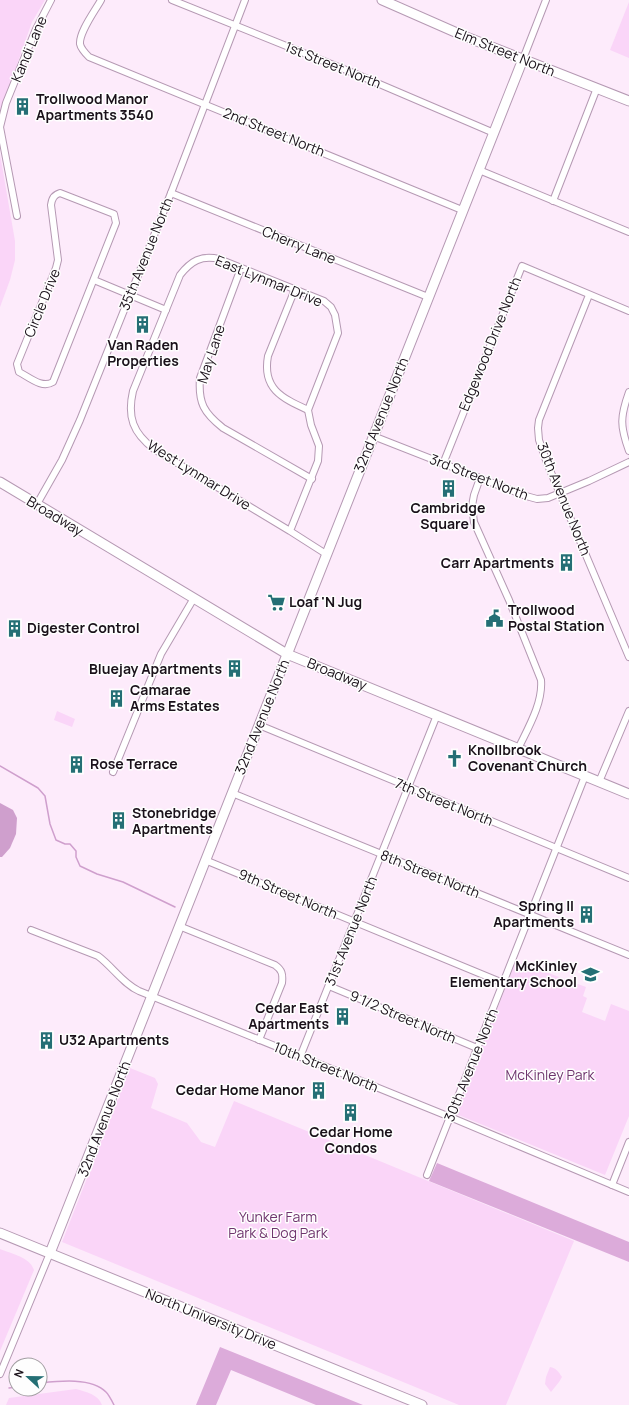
<svg xmlns="http://www.w3.org/2000/svg" width="629" height="1405" font-family="Manrope,sans-serif">
<style>
.green{fill:#fad5f8}
.forest{fill:#dcabda}
.water{fill:#cf9fcd}
.lines{fill:none;stroke-linecap:round;stroke-linejoin:round}
.stream{stroke:#cf9fcd;stroke-width:1.5}
.street-casing{stroke:#b599b3;stroke-width:8}
.secondary-casing{stroke:#b599b3;stroke-width:11}
.street{stroke:#fff;stroke-width:6}
.secondary{stroke:#fff;stroke-width:9}
.labels{text-anchor:middle;stroke-width:3;stroke-linejoin:round;paint-order:stroke}
.street-label{font-size:14px;fill:#1a111a;stroke:#fefefe}
.poi-label{font-size:14px;font-weight:bold;fill:#1a111a;stroke:#fefefe;text-anchor:start}
.park-label{font-size:14px;fill:#6f346e;stroke:#fefefe}
</style>
<rect width="100%" height="100%" fill="#fdebfb"/>
<g class="green">
<path d="M0 0H45L32 22 0 113Z"/>
<path d="M629 2V58L610 50Z"/>
<path d="M0 154 15 241V260L10 280 0 307Z"/>
<path d="M57 711 75 719 72 727 54 720Z"/>
<path d="M516 961 586 987 583 996 587 998 582 1012 605 1021 611 1004 629 1011V1116L605 1175 456 1114Z"/>
<path d="M130 1068 155 1078 158 1084 151 1108 187 1123 201 1142 215 1147 234 1101 574 1241 506 1405H459L62 1242Z"/>
<path d="M0 1249C12 1254 30 1257 34 1270L0 1351Z"/>
<path d="M550 1367C556 1368 558 1371 562 1377L559 1382 551 1392 545 1384 546 1377Z"/>
<path d="M76 1389C86 1392 98 1394 102 1405H6L9 1398Z"/>
</g>
<g class="forest">
<path d="M437 1163 629 1242V1262L429 1181Z"/>
<path d="M220 1347 363 1405H316L231 1370 216 1405H196Z"/>
</g>
<path class="water" d="M0 803 13 810 17 818 16 834 10 848 2 857H0Z"/>
<g class="lines">
<g class="stream">
<path d="M0 766 38 788 45 796 50 824 56 840 65 844H70L76 851V857L80 866 97 874 123 882 175 907"/>
<path d="M40 1383C58 1381 92 1377 106 1392 109 1395 112 1401 114 1405"/>
<path d="M9 1388 16 1387"/>
</g>
<defs>
<g id="street">
<path d="M101 0C95 11 79 32 80 44 81 49 85 53 89 57L462 210"/>
<path d="M172 0 356 74 494 133"/>
<path d="M523 59 546 0"/>
<path d="M479 170 629 232"/>
<path d="M60 193 114 214 116 223 53 382C42 389 29 377 19 372L17 364 56 268 58 260 51 205C52 198 54 195 60 193Z"/>
<path d="M171 193 428 297"/>
<path d="M553 201 597 88"/>
<path d="M17 216 0 127 6 103 36 29 51 0"/>
<path d="M241 268 200 378C198 403 204 413 223 428L312 479"/>
<path d="M94 280 166 310"/>
<path d="M295 289 268 356C262 389 282 398 308 410"/>
<path d="M589 295 539 420 538 428 539 440 547 463 629 657"/>
<path d="M629 392C620 417 620 426 629 451"/>
<path d="M373 436 526 496 537 499 548 498 589 481 629 462"/>
<path d="M443 464 522 266 629 311"/>
<path d="M480 478 474 495 472 506 474 522 509 600 541 680C543 703 528 728 518 749"/>
<path d="M37 504 62 460 80 420 171 193 245 0"/>
<path d="M290 531 318 461 319 446 311 425 308 410 338 333 335 315 331 307 324 301 219 259C201 255 191 261 180 275L133 391C127 417 133 433 154 449L290 531 326 554"/>
<path d="M259 725 629 878"/>
<path d="M113 772 161 654 194 598"/>
<path d="M599 782 629 711"/>
<path d="M232 793 629 955"/>
<path d="M205 860 503 983"/>
<path d="M179 926 275 965C282 970 283 974 282 983L259 1040"/>
<path d="M31 930 98 956C113 967 122 983 139 991L450 1117 629 1192"/>
<path d="M329 986 477 1048"/>
<path d="M300 1057 437 715"/>
<path d="M427 1175 585 776"/>
<path d="M612 1185 629 1142"/>
<path d="M0 1374 50 1253"/>
</g>
<g id="secondary">
<path d="M382 0 464 36 629 101"/>
<path d="M0 482 287 654 629 794"/>
<path d="M0 1233 422 1405"/>
<path d="M50 1253 523 59"/>
</g>
</defs>
<use href="#street" class="street-casing"/>
<use href="#secondary" class="secondary-casing"/>
<use href="#street" class="street"/>
<use href="#secondary" class="secondary"/>
</g>
<defs>
<symbol id="building-bare" viewBox="-9 -9 18 18"><path d="M-4-6H4V6H1V3H-1V6H-4ZM-2.5-4.3h1.7v1.8h-1.7ZM.8-4.3h1.7v1.8H.8ZM-2.5-1h1.7V.8h-1.7ZM.8-1h1.7V.8H.8Z" fill="#246f75" stroke="#fefefe" stroke-width="2.5" paint-order="stroke"/></symbol>
<symbol id="supermarket-bare" viewBox="-9 -9 18 18"><path d="M-6-5.5h2.5l.6 2H6L4.5 2H-2.5L-4.4-4H-6ZM-1.5 3.2a1.3 1.3 0 1 0 .1 0ZM3 3.2a1.3 1.3 0 1 0 .1 0Z" fill="#246f75" stroke="#fefefe" stroke-width="2.5" paint-order="stroke"/></symbol>
<symbol id="civic-bare" viewBox="-9 -9 18 18"><path d="M-.6-6.5H3V-4.5H.6V-3L4-1V1h2V6H-6V1h2V-1L-.6-3ZM-1.2 2.5V6h2.4V2.5Z" fill="#246f75" stroke="#fefefe" stroke-width="2.5" paint-order="stroke"/></symbol>
<symbol id="church-bare" viewBox="-9 -9 18 18"><path d="M-1.2-6h2.4v3.5h3.3v2.4h-3.3V6h-2.4V-.1h-3.3v-2.4h3.3Z" fill="#246f75" stroke="#fefefe" stroke-width="2.5" paint-order="stroke"/></symbol>
<symbol id="school-bare" viewBox="-9 -9 18 18"><path d="M0-5L7-2L0 1L-7-2ZM-4 1L0 2.5L4 1V4Q0 6-4 4Z" fill="#246f75" stroke="#fefefe" stroke-width="2.5" paint-order="stroke"/></symbol>
</defs>
<g fill-rule="evenodd">
<use href="#building-bare" x="10" y="94" width="25" height="25"/>
<use href="#building-bare" x="130" y="312" width="25" height="25"/>
<use href="#building-bare" x="436" y="476" width="25" height="25"/>
<use href="#building-bare" x="554" y="550" width="25" height="25"/>
<use href="#supermarket-bare" x="264" y="590" width="25" height="25"/>
<use href="#civic-bare" x="482" y="606" width="25" height="25"/>
<use href="#building-bare" x="2" y="616" width="25" height="25"/>
<use href="#building-bare" x="222" y="656" width="25" height="25"/>
<use href="#building-bare" x="104" y="686" width="25" height="25"/>
<use href="#church-bare" x="442" y="746" width="25" height="25"/>
<use href="#building-bare" x="64" y="752" width="25" height="25"/>
<use href="#building-bare" x="106" y="808" width="25" height="25"/>
<use href="#building-bare" x="574" y="902" width="25" height="25"/>
<use href="#school-bare" x="578" y="962" width="25" height="25"/>
<use href="#building-bare" x="330" y="1004" width="25" height="25"/>
<use href="#building-bare" x="34" y="1028" width="25" height="25"/>
<use href="#building-bare" x="306" y="1078" width="25" height="25"/>
<use href="#building-bare" x="338" y="1100" width="25" height="25"/>
</g>
<g class="labels">
<g class="street-label">
<text transform="translate(29 49) rotate(-67)" y="5">Kandi Lane</text>
<text transform="translate(505 52) rotate(22)" y="5">Elm Street North</text>
<text transform="translate(333 65) rotate(22)" y="5">1st Street North</text>
<text transform="translate(274 132) rotate(22)" y="5">2nd Street North</text>
<text transform="translate(299 245) rotate(22)" y="5">Cherry Lane</text>
<text transform="translate(146 254) rotate(-68)" y="5">35th Avenue North</text>
<text transform="translate(269 281) rotate(22)" y="5">East Lynmar Drive</text>
<text transform="translate(42 303) rotate(-68)" y="5">Circle Drive</text>
<text transform="translate(490 344) rotate(-68)" y="5">Edgewood Drive North</text>
<text transform="translate(211 354) rotate(-72)" y="5">May Lane</text>
<text transform="translate(381 415) rotate(-68)" y="5">32nd Avenue North</text>
<text transform="translate(199 475) rotate(32)" y="5">West Lynmar Drive</text>
<text transform="translate(479 477) rotate(21)" y="5">3rd Street North</text>
<text transform="translate(564 499) rotate(68)" y="5">30th Avenue North</text>
<text transform="translate(55 516) rotate(31)" y="5">Broadway</text>
<text transform="translate(337 674) rotate(22)" y="5">Broadway</text>
<text transform="translate(262 717) rotate(-68)" y="5">32nd Avenue North</text>
<text transform="translate(444 802) rotate(22)" y="5">7th Street North</text>
<text transform="translate(430 874) rotate(22)" y="5">8th Street North</text>
<text transform="translate(288 894) rotate(23)" y="5">9th Street North</text>
<text transform="translate(351 931) rotate(-68)" y="5">31st Avenue North</text>
<text transform="translate(403 1017) rotate(23)" y="5">9 1/2 Street North</text>
<text transform="translate(471 1065) rotate(-68)" y="5">30th Avenue North</text>
<text transform="translate(326 1067) rotate(22)" y="5">10th Street North</text>
<text transform="translate(104 1119) rotate(-69)" y="5">32nd Avenue North</text>
<text transform="translate(211 1319) rotate(22)" y="5">North University Drive</text>
</g>
<g class="poi-label">
<text x="36" y="104">Trollwood Manor<tspan x="36" dy="16">Apartments 3540</tspan></text>
<text x="143" y="350" text-anchor="middle">Van Raden<tspan x="143" dy="16">Properties</tspan></text>
<text x="448" y="513" text-anchor="middle">Cambridge<tspan x="448" dy="16">Square I</tspan></text>
<text x="554" y="568" text-anchor="end">Carr Apartments</text>
<text x="289" y="607">Loaf 'N Jug</text>
<text x="508" y="615">Trollwood<tspan x="508" dy="16">Postal Station</tspan></text>
<text x="27" y="633">Digester Control</text>
<text x="222" y="674" text-anchor="end">Bluejay Apartments</text>
<text x="130" y="695">Camarae<tspan x="130" dy="16">Arms Estates</tspan></text>
<text x="468" y="755">Knollbrook<tspan x="468" dy="16">Covenant Church</tspan></text>
<text x="90" y="769">Rose Terrace</text>
<text x="132" y="818">Stonebridge<tspan x="132" dy="16">Apartments</tspan></text>
<text x="574" y="911" text-anchor="end">Spring II<tspan x="574" dy="16">Apartments</tspan></text>
<text x="577" y="971" text-anchor="end">McKinley<tspan x="577" dy="16">Elementary School</tspan></text>
<text x="329" y="1013" text-anchor="end">Cedar East<tspan x="329" dy="16">Apartments</tspan></text>
<text x="59" y="1045">U32 Apartments</text>
<text x="305" y="1095" text-anchor="end">Cedar Home Manor</text>
<text x="351" y="1137" text-anchor="middle">Cedar Home<tspan x="351" dy="16">Condos</tspan></text>
</g>
<g class="park-label">
<text x="550" y="1080">McKinley Park</text>
<text x="278" y="1222">Yunker Farm<tspan x="278" dy="16">Park &amp; Dog Park</tspan></text>
</g>
</g>
<g transform="translate(28 1377) rotate(292)"><circle r="19" fill="#fefefe" stroke="#a39fa3"/>
<path d="M0-3L7 15L0 10L-7 15Z" fill="#246f75"/>
<text y="-6" font-size="11" font-weight="bold" text-anchor="middle" fill="#1a111a">N</text>
</g>
</svg>
